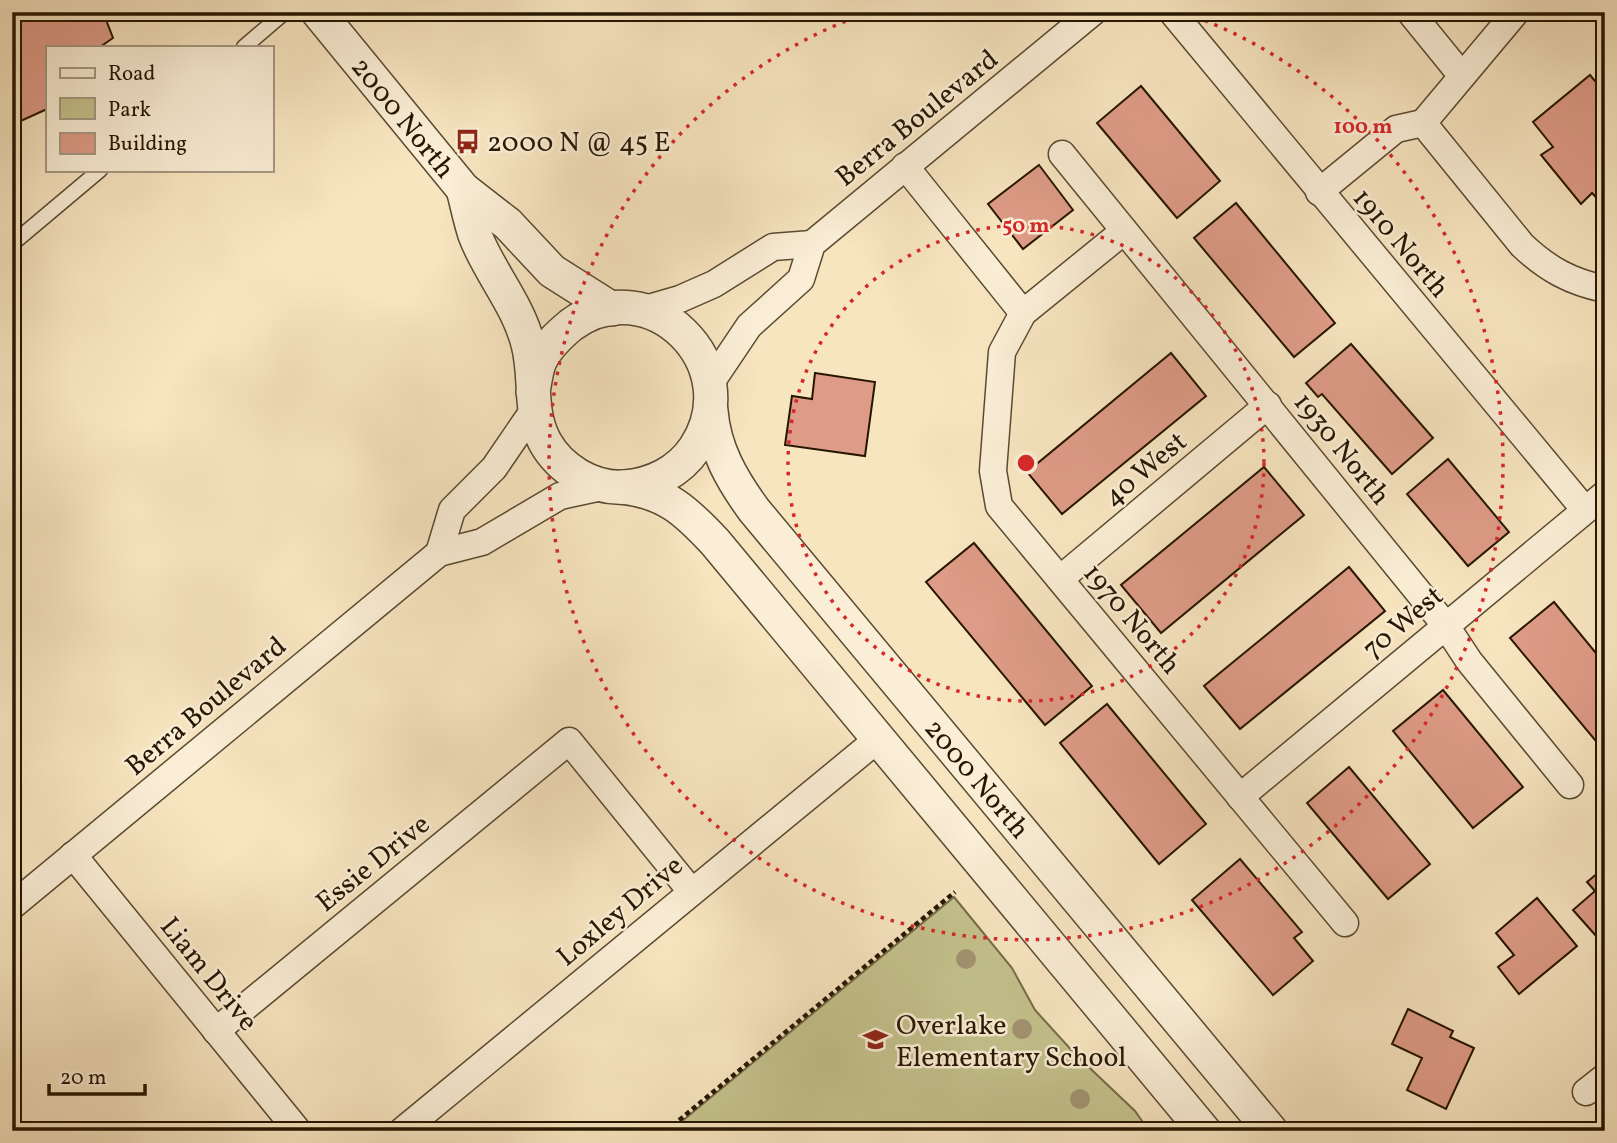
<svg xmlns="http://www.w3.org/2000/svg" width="1617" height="1143" font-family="Vollkorn,serif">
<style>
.green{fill:#c4c28d;stroke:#756c47;stroke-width:2}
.building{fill:#de9b87;stroke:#261601;stroke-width:2}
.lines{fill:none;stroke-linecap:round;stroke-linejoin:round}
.service-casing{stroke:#5a4a31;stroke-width:17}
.minor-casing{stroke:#5a4a31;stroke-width:29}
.tertiary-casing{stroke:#5a4a31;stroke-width:36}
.path{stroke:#261601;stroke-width:4.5;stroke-dasharray:5 3.5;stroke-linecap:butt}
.service{stroke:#faeed6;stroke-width:14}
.minor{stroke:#faeed6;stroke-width:26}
.tertiary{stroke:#faeed6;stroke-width:33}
.tree{fill:#a29472}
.ring{fill:none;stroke:#d62828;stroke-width:3.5;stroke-dasharray:3.5 7}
.labels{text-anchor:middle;stroke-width:5;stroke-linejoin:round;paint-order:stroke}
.street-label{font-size:28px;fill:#261601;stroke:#faeed6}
.poi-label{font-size:28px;fill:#261601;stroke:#faeed6;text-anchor:start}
.centre{fill:#d62828;stroke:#faeed6;stroke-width:3.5}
.ring-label{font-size:21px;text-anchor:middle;font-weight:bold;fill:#d62828;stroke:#faeed6;stroke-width:5;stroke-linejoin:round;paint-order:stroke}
</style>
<rect width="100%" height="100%" fill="#f7e5c0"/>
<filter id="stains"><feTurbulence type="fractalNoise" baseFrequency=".00286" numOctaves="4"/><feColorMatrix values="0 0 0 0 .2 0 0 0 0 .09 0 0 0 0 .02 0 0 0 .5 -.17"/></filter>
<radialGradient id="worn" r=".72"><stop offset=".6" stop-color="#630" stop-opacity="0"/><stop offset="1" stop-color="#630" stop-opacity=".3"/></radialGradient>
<path class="green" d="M954 897 1012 968 1035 1010 1075 1054 1135 1111 1149 1131H670Z"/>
<g class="building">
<path d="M12 12H103L113 38 100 47H47V109L12 125Z"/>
<path d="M1590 75 1605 93V207L1592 193 1581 204 1541 155 1553 147 1533 122Z"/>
<path d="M1141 86 1220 181 1177 218 1097 123Z"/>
<path d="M1039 165 1073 210 1023 249 988 204Z"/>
<path d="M1236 203 1335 323 1294 357 1194 238Z"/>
<path d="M1351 344 1433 438 1392 474 1322 394 1318 397 1306 383Z"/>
<path d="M1171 353 1206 396 1062 514 1027 472Z"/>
<path d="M815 373 875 382 865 456 785 445 792 396 812 399Z"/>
<path d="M1448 459 1509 532 1468 566 1407 494Z"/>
<path d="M1264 467 1304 515 1161 633 1121 585Z"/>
<path d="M974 543 1092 686 1045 725 926 582Z"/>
<path d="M1349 567 1385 611 1240 729 1204 686Z"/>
<path d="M1554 602 1605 664V752L1510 638Z"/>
<path d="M1443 690 1523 787 1473 828 1393 731Z"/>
<path d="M1107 704 1206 824 1159 864 1060 743Z"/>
<path d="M1349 767 1430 864 1388 899 1307 803Z"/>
<path d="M1240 859 1302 932 1294 938 1313 961 1273 995 1192 900Z"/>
<path d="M1605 867V946L1573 910 1595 891 1587 882Z"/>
<path d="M1537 898 1577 946 1519 994 1498 967 1514 955 1496 933Z"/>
<path d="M1408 1009 1453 1031 1450 1037 1474 1048 1446 1109 1407 1090 1422 1058 1392 1044Z"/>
</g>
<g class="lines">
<defs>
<g id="service">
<path d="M244 47 285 12"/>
<path d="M12 244 100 170"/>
</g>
<g id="minor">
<path d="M1172 12 1585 510"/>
<path d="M1410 12 1462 76"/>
<path d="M1423 123 1516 12"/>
<path d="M1062 154 1446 626 1469 661 1570 785"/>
<path d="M905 166 1023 313"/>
<path d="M1319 192 1396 129 1423 123 1522 245C1547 269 1571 282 1605 289"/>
<path d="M1124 231 1023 313 1002 352 993 471 999 506 1345 923"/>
<path d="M642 310 680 299 714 284 773 247 812 244"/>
<path d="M710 384 749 326 801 279 812 244 1093 12"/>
<path d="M439 553 452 510 494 468 533 411"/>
<path d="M1060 579 1268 405"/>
<path d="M1240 797 1605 494"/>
<path d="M73 855 298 1131"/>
<path d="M12 906 439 553 482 542 560 496 606 486"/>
<path d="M216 1031 569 741 691 891"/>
<path d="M1586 1092 1605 1077"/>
<path d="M402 1131 878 739"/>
</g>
<g id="tertiary">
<path d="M318 12 463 189 508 224 552 271 612 309"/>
<path d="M463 189C467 204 470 220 475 235 489 272 518 304 528 344 537 377 528 411 545 442 560 469 592 489 624 487 652 485 679 472 695 448 750 364 649 267 571 325 559 335 547 346 540 361 536 370 535 382 533 392"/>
<path d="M711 411C714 449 732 480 754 510L1271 1131"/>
<path d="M622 487C666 492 686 511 715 542L1204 1131"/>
</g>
</defs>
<use href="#service" class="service-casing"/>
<use href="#minor" class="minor-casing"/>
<use href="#tertiary" class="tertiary-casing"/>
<path class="path" d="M666 1131 955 892"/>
<use href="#service" class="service"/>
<use href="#minor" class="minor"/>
<use href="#tertiary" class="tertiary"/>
</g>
<g class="tree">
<circle cx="966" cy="959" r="10"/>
<circle cx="1022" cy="1029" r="10"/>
<circle cx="1080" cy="1099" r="10"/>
</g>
<g class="ring">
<circle cx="1026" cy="463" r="238"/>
<path d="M1185 13A477 477 0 1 1 867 13"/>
</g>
<defs>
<symbol id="bus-bare" viewBox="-9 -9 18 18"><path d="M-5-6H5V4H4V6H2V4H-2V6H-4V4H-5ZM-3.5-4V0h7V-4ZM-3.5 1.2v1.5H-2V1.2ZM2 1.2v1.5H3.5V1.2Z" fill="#8f2418" stroke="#faeed6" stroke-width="2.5" paint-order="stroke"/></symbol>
<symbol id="school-bare" viewBox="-9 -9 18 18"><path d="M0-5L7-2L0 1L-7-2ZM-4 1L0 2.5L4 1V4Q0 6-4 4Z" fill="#8f2418" stroke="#faeed6" stroke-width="2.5" paint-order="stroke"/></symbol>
</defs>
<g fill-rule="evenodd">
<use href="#bus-bare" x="450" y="124" width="35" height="35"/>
<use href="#school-bare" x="858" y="1022" width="35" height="35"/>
</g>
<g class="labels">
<g class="street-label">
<text transform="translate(404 117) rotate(51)" y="10">2000 North</text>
<text transform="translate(916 117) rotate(-39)" y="10">Berra Boulevard</text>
<text transform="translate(1402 242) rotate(50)" y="10">1910 North</text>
<text transform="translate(1343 448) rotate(51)" y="10">1930 North</text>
<text transform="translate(1144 468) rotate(-40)" y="10">40 West</text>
<text transform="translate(1133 618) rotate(50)" y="10">1970 North</text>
<text transform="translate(1402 621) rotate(-40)" y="10">70 West</text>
<text transform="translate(205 705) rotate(-40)" y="10">Berra Boulevard</text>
<text transform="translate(978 778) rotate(50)" y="10">2000 North</text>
<text transform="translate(372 862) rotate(-39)" y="10">Essie Drive</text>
<text transform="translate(619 910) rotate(-40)" y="10">Loxley Drive</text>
<text transform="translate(210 973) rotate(51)" y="10">Liam Drive</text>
</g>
<g class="poi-label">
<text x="487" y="151">2000 N @ 45 E</text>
<text x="896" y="1034">Overlake<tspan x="896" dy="32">Elementary School</tspan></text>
</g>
</g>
<circle cx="1026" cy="463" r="10" class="centre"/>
<g class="ring-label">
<text x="1363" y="133">100 m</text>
<text x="1026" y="232">50 m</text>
</g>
<rect width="1617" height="1143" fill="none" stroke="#f7e5c0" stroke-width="42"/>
<rect x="14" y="14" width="1589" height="1115" fill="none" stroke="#261601" stroke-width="3.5"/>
<rect x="21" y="21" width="1575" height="1101" fill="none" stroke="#261601" stroke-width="2"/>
<rect x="46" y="46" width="228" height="126" fill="#faeed6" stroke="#a59881" stroke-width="2"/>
<rect x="60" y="68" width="35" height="10" fill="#faeed6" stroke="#a59881" stroke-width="2"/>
<text x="108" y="80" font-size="21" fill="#261601">Road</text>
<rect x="60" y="98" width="35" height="21" fill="#c4c28d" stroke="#a59881" stroke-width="2"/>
<text x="108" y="116" font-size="21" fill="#261601">Park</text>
<rect x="60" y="133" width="35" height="21" fill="#de9b87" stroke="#a59881" stroke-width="2"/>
<text x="108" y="150" font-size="21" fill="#261601">Building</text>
<path d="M49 1084v10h96v-10" fill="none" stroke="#261601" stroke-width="3.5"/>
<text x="60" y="1084" font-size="21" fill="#261601" stroke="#faeed6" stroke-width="5" paint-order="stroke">20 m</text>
<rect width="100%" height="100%" filter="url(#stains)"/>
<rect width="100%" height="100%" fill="url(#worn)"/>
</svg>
